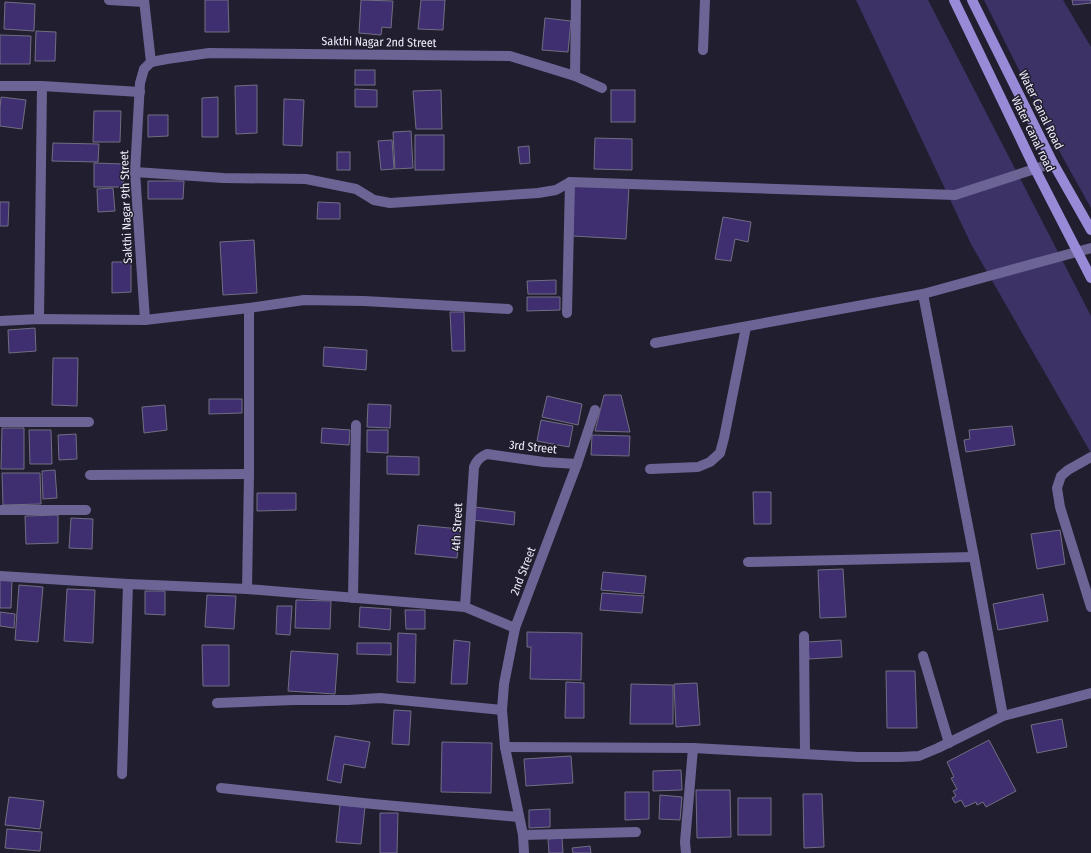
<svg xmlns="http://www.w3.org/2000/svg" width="1091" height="853" font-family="'Fira Sans Condensed',sans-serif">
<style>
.green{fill:#3d3265}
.building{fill:#3f2f70;stroke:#716e82}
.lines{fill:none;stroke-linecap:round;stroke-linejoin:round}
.street{stroke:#6c6494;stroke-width:10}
.secondary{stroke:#988ad7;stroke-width:10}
.labels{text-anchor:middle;stroke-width:3;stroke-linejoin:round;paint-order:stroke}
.street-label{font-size:12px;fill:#eeedf8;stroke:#211e2f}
</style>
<rect width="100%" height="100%" fill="#211e2f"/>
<g class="green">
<path d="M856 0H928L1091 316V453L971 244Z"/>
<path d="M984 0H1063L1091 47V208L1063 158Z"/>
</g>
<g class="building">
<path d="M205 0H228L229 32H205Z"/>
<path d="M361 0 393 1 391 28 382 27 381 35 359 33Z"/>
<path d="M421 0H445L443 30 418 29Z"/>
<path d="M1072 0H1091V3L1073 5Z"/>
<path d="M5 2 35 4 34 31 4 29Z"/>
<path d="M545 18 571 21 568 52 542 50Z"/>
<path d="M36 31 56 32 55 61H35Z"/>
<path d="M0 35 31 36 30 64H0Z"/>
<rect x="355" y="70" width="20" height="15"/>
<path d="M257 85V133L236 134 235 86Z"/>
<path d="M355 89 377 90V107H355Z"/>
<path d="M441 90 442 129H416L413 91Z"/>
<rect x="611" y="90" width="24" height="32"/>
<path d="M1 97 26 100 22 129 0 126V108Z"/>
<path d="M218 97V137H202V98Z"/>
<path d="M284 99 304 100 302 146 283 145Z"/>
<path d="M94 111H121L120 142H93Z"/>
<path d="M148 115H168V136L148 137Z"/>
<path d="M411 131 413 168 395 169 393 132Z"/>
<rect x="415" y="135" width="29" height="35"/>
<path d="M595 138 632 139V170L594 169Z"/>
<path d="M392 140 394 169 381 170 378 141Z"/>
<path d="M53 143 99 144 98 162 52 161Z"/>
<path d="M529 146 530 163 520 164 518 147Z"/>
<rect x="337" y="152" width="13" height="18"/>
<path d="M94 163 123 164V187H94Z"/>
<path d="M148 181H184L183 199H148Z"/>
<path d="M574 184 629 186 626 239 572 236Z"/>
<path d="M113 188 115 211 98 212 97 189Z"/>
<path d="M0 202H9L8 226H0Z"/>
<path d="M318 202 340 203V219H317Z"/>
<path d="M723 217 751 222 748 242 735 239 731 261 715 259Z"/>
<path d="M254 240 257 293 223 295 220 242Z"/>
<path d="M112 262H131V292L112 293Z"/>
<path d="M556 280V294H528L527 281Z"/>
<path d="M527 297H560V310L527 311Z"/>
<path d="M450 312H464L465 351H452Z"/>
<path d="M35 328 36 351 9 353 8 330Z"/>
<path d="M324 347 367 350 366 370 323 366Z"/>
<path d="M53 358H78L77 406 52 405Z"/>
<path d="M604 395H621L630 432 595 431Z"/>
<path d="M547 396 582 404 578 425 542 417Z"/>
<path d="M209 399H242V413L209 414Z"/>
<path d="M368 404 391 405 390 428 367 427Z"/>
<path d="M165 405 167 430 144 433 142 407Z"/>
<path d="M541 420 573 426 569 447 537 441Z"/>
<path d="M1012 426 1015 445 966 452 964 440 970 439 969 430Z"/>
<path d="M2 428H24V469H1Z"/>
<path d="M322 428 350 430 349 445 321 443Z"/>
<path d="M29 430H51L52 464H30Z"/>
<path d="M367 430H388V453L367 452Z"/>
<path d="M76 434 77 459 59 460 58 435Z"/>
<path d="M592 435 630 436 629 456 591 455Z"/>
<path d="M387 456 419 457V475L387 474Z"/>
<path d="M55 470 57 498 43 499 42 471Z"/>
<path d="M2 473H40L41 504 3 505Z"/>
<path d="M753 492H771V524H754Z"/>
<path d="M257 493H296V510L257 511Z"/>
<path d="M475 507 515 512 514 525 473 520Z"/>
<path d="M58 515V543L26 544 25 516Z"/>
<path d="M71 518 93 519 92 549 69 548Z"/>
<path d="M418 525 460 529 457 558 415 554Z"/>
<path d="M1060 530 1065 564 1037 569 1031 534Z"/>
<path d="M843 569 846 617 820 618 818 570Z"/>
<path d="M603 572 646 576 644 594 601 590Z"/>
<path d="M0 580H12L11 608H0Z"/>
<path d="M19 585 43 587 38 642 15 640Z"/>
<path d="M67 589 95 590 93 643 64 641Z"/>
<path d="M145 591H165V615L145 614Z"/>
<path d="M602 593 644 596 642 613 600 610Z"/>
<path d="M1043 594 1048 621 998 630 993 604Z"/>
<path d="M207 595 236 596 234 629 205 627Z"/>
<path d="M296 600 331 601 330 629 295 628Z"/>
<path d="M277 606H292L290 635 276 634Z"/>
<path d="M360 607 391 609 390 630 359 627Z"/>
<path d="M405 610H425V629H406Z"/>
<path d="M0 612 15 614 14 628 0 626Z"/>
<path d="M527 632 582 633 581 680 530 679 531 647H527Z"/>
<path d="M398 633 416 634 415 683 397 682Z"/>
<path d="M454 640 470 642 467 684H451Z"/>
<path d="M841 640 842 657 809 659 808 642Z"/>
<path d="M357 643H391V655L357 654Z"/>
<path d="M202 645H229V686H203Z"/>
<path d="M291 651 338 654 335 694 288 691Z"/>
<path d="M886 671H915L917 728H887Z"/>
<path d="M566 682 584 683V718H565Z"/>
<path d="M697 683 700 725 676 727 674 684Z"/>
<path d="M631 684 673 685V724H630Z"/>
<path d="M394 710 411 711 409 745 392 744Z"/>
<path d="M1062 719 1067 747 1037 753 1031 725Z"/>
<path d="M335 736 370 742 365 768 344 764 341 783 327 780Z"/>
<path d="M989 740 1016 791 986 807 983 802 977 805 976 802 965 807 961 800 955 803 952 798 956 796 953 791 957 789 951 778 954 777 947 762Z"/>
<path d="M442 742 492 743 491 793 441 792Z"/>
<path d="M571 756 573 783 526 786 524 759Z"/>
<path d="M681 770 682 790 653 791V771Z"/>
<path d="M696 790H730L731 837 697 838Z"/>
<path d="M625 792H649V819L625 820Z"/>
<path d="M803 794H822L824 847 804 848Z"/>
<path d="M660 795 682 797 680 820 659 819Z"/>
<path d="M9 797 44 801 40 829 5 825Z"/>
<rect x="738" y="798" width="33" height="37"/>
<path d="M340 805 365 807 361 844 336 842Z"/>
<path d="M550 809V827L529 828V810Z"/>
<path d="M380 813H398L397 853H380Z"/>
<path d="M7 829 42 832 40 851 5 848Z"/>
<path d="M562 838 563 853H549L548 839Z"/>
<path d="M590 846 591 853H573L572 848Z"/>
</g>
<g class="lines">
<g class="street">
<path d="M109 0 144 2"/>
<path d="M144 0 151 62 144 69 140 83 135 172 145 320"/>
<path d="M703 50 705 0"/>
<path d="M151 62 167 59 209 53 510 56 575 76 602 88"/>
<path d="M575 76 576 0"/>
<path d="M0 86H42L140 92"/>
<path d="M135 172 223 178 306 179 356 189 374 200 390 203 538 193 556 190 570 182 955 195 1053 163"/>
<path d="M923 294 974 557 1003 716"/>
<path d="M567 313 570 182"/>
<path d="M39 319 42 86"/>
<path d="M0 321 39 319 145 320 249 308 304 300 364 301 508 309"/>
<path d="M655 343 923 294 1091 248"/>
<path d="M0 422H89"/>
<path d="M1091 457 1068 470 1061 476 1057 488 1060 507 1091 607"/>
<path d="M650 469 698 467 710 462 720 453 724 438 746 327"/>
<path d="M90 475 249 474"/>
<path d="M0 510H86"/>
<path d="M748 562 974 557"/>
<path d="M0 576 128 584 247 589 465 607 515 628"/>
<path d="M247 589 249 474V308"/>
<path d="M353 598 356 425"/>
<path d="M465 607 474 467C477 460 480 457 487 454L544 462 577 464"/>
<path d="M804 636 805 754"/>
<path d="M923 656 949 743"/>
<path d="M217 703 294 700H348L380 698 502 710"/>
<path d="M505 747 693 748 858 757H900L919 756 938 748 1003 716 1091 693"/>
<path d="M122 774 128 584"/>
<path d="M221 788 373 804 518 817"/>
<path d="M523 835 636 832"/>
<path d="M524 853 523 835 505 747 502 710 504 684 515 628 577 464 595 410"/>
<path d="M686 853 685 842 693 748"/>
</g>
<g class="secondary">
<path d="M954 0 1035 169 1091 278"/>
<path d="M972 0 1053 163 1091 230"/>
</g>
</g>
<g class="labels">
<g class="street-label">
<text transform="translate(379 42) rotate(1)" y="4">Sakthi Nagar 2nd Street</text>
<text transform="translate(1041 110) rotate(64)" y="4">Water Canal Road</text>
<text transform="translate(1033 134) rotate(64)" y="4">Water canal road</text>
<text transform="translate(126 207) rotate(-92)" y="4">Sakthi Nagar 9th Street</text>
<text transform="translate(533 447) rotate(6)" y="4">3rd Street</text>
<text transform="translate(457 527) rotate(-87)" y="4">4th Street</text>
<text transform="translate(523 571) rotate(-69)" y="4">2nd Street</text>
</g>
</g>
</svg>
